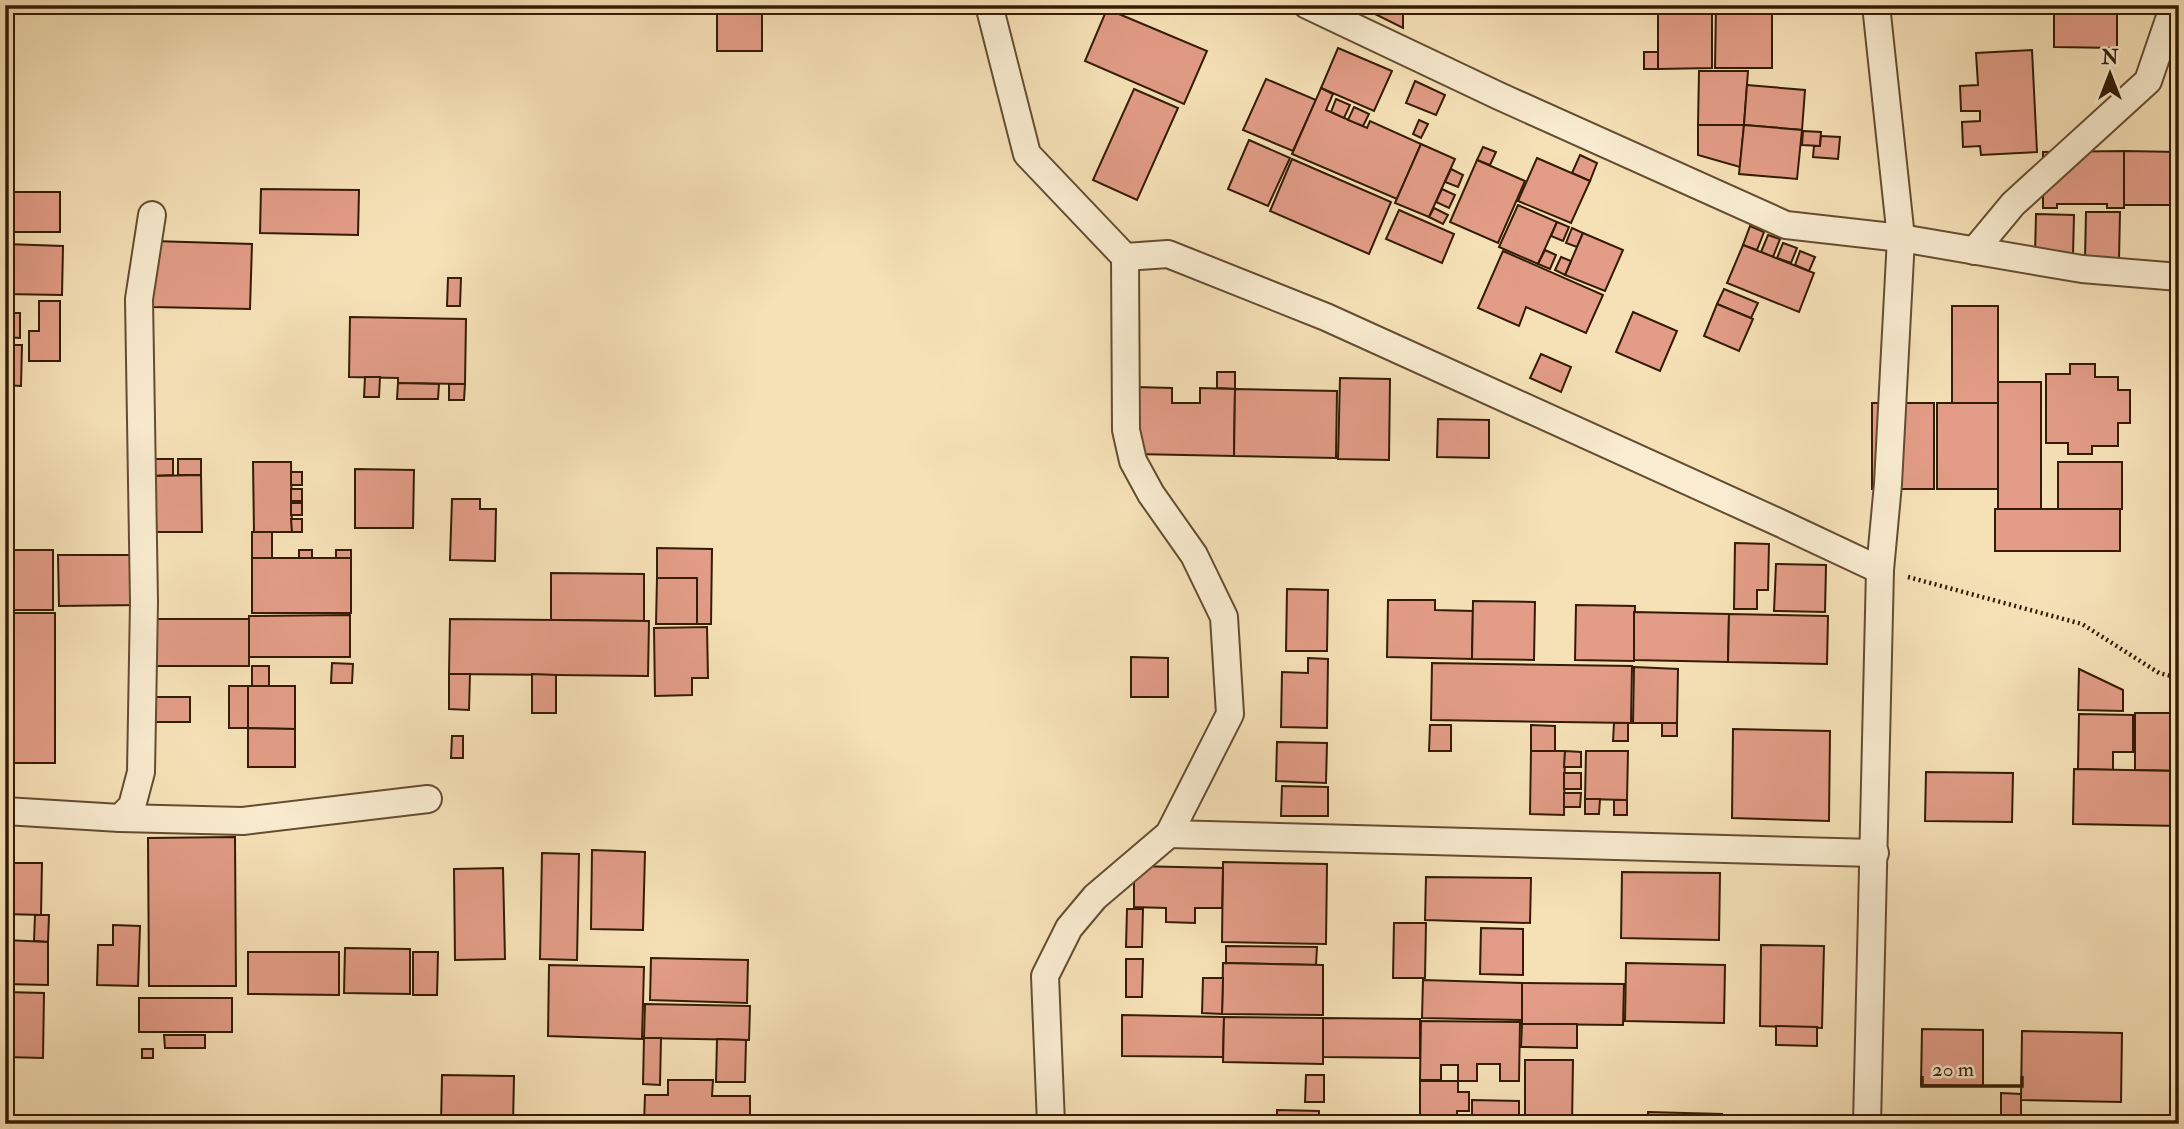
<svg xmlns="http://www.w3.org/2000/svg" width="2184" height="1129" font-family="'IM FELL Double Pica',serif">
<style>
.building{fill:#e29c87;stroke:#341c04;stroke-width:2}
.lines{fill:none;stroke-linecap:round;stroke-linejoin:round}
.minor-casing{stroke:#644d31;stroke-width:30}
.path{stroke:#341c04;stroke-width:4.5;stroke-dasharray:2 3.5;stroke-linecap:butt}
.minor{stroke:#f9ecd0;stroke-width:26}
</style>
<rect width="100%" height="100%" fill="#f6e1b7"/>
<filter id="stains"><feTurbulence type="fractalNoise" baseFrequency=".00286" numOctaves="4"/><feColorMatrix values="0 0 0 0 .2 0 0 0 0 .09 0 0 0 0 .02 0 0 0 .5 -.17"/></filter>
<radialGradient id="worn" r=".72"><stop offset=".6" stop-color="#630" stop-opacity="0"/><stop offset="1" stop-color="#630" stop-opacity=".3"/></radialGradient>
<g class="building">
<rect x="169" y="5" width="42" height="7"/>
<rect x="219" y="5" width="45" height="9"/>
<rect x="717" y="5" width="45" height="46"/>
<path d="M1357 5H1403V28Z"/>
<path d="M1658 5H1712V68L1658 69Z"/>
<path d="M1716 5H1772V68H1715Z"/>
<path d="M2054 5H2117V48L2054 47Z"/>
<path d="M1107 9 1207 51 1184 104 1085 61Z"/>
<path d="M1338 48 1392 71 1374 111 1321 88Z"/>
<path d="M2032 50 2037 152 1981 155 1980 146 1963 147 1962 122 1980 121V111H1961L1960 86 1978 85 1976 53Z"/>
<rect x="1644" y="52" width="14" height="17"/>
<path d="M1699 71H1748L1744 125H1698Z"/>
<path d="M1266 79 1316 100 1293 151 1243 130Z"/>
<path d="M1415 81 1445 95 1436 115 1406 103Z"/>
<path d="M1747 85 1805 90 1802 130 1744 125Z"/>
<path d="M1321 88 1333 94 1326 110 1367 128 1370 121 1421 144 1397 199 1292 154Z"/>
<path d="M1134 89 1178 108 1137 200 1093 180Z"/>
<path d="M1336 99 1350 105 1344 118 1331 112Z"/>
<path d="M1354 107 1369 114 1363 126 1348 120Z"/>
<path d="M1419 120 1428 124 1421 138 1413 134Z"/>
<path d="M1698 125H1744L1740 167 1698 155Z"/>
<path d="M1744 125 1802 130 1797 179 1739 174Z"/>
<path d="M1803 131 1821 132 1820 146 1802 145Z"/>
<path d="M1821 136 1840 137 1838 159 1813 157 1814 146H1820Z"/>
<path d="M1249 140 1290 158 1268 206 1228 189Z"/>
<path d="M1421 144 1455 159 1429 217 1395 203Z"/>
<path d="M1483 147 1496 152 1490 165 1477 160Z"/>
<path d="M2124 151V208H2107V204H2057V208H2043V152Z"/>
<path d="M2124 151 2179 152V205H2124Z"/>
<path d="M1580 155 1597 163 1590 181 1572 173Z"/>
<path d="M1537 158 1590 181 1571 223 1518 201Z"/>
<path d="M1292 159 1391 202 1369 254 1270 211Z"/>
<path d="M1477 160 1525 181 1498 243 1450 222Z"/>
<path d="M1451 169 1463 175 1458 187 1445 182Z"/>
<path d="M261 189 359 190 358 235 260 233Z"/>
<path d="M1442 189 1455 195 1449 208 1436 202Z"/>
<rect x="5" y="192" width="55" height="40"/>
<path d="M1518 205 1557 222 1538 264 1499 247Z"/>
<path d="M1434 208 1448 215 1443 224 1429 217Z"/>
<path d="M1399 210 1454 234 1442 263 1386 239Z"/>
<path d="M2086 212H2120L2119 260 2085 259Z"/>
<path d="M2036 214 2074 215 2073 255 2035 254Z"/>
<path d="M1557 222 1569 227 1563 241 1551 236Z"/>
<path d="M1750 226 1764 232 1757 250 1743 245Z"/>
<path d="M1572 228 1583 233 1577 247 1566 243Z"/>
<path d="M1583 233 1623 250 1605 291 1565 275Z"/>
<path d="M1768 235 1780 239 1773 257 1761 252Z"/>
<path d="M153 241 252 244 250 309 152 307Z"/>
<path d="M1783 243 1797 248 1791 263 1777 258Z"/>
<path d="M5 244 63 246 62 295 5 294Z"/>
<path d="M1743 245 1814 273 1799 312 1727 283Z"/>
<path d="M1545 250 1556 255 1550 269 1538 264Z"/>
<path d="M1503 251 1603 295 1586 333 1526 307 1519 326 1478 308Z"/>
<path d="M1800 251 1815 257 1809 271 1795 265Z"/>
<path d="M1561 257 1571 261 1565 275 1555 270Z"/>
<path d="M448 278H461L460 306H447Z"/>
<path d="M1724 289 1758 303 1751 318 1717 304Z"/>
<path d="M39 301H60V361H29V331H39Z"/>
<path d="M1717 304 1753 319 1739 351 1704 336Z"/>
<rect x="1952" y="306" width="46" height="97"/>
<path d="M1633 312 1677 331 1660 371 1616 352Z"/>
<path d="M5 313H20V338L5 337Z"/>
<path d="M350 317 466 319 465 384 398 383V378L349 377Z"/>
<path d="M5 345H22L21 386 5 385Z"/>
<path d="M1541 354 1571 367 1561 392 1530 378Z"/>
<rect x="2175" y="361" width="4" height="43"/>
<path d="M2070 364H2095V377H2118V390H2130V423H2118V446H2092V454H2068V443H2046V374H2070Z"/>
<path d="M1217 372H1235V389L1217 388Z"/>
<path d="M365 377H380L379 397H364Z"/>
<path d="M1340 378 1390 379 1389 460 1338 459Z"/>
<rect x="1998" y="382" width="43" height="127"/>
<path d="M398 383 439 384 438 399H397Z"/>
<path d="M449 384H465L464 400H449Z"/>
<path d="M1135 387 1172 388V403H1200V388L1235 389 1234 456 1134 454Z"/>
<path d="M1235 389 1337 391 1336 458 1234 456Z"/>
<rect x="1872" y="403" width="62" height="86"/>
<rect x="1937" y="403" width="61" height="86"/>
<path d="M1438 419 1489 420V458L1437 457Z"/>
<path d="M152 459H173V475L152 476Z"/>
<rect x="178" y="459" width="23" height="16"/>
<path d="M253 462H291L292 532H254Z"/>
<rect x="2058" y="462" width="64" height="47"/>
<path d="M355 469 414 470 413 528H355Z"/>
<rect x="291" y="472" width="11" height="13"/>
<path d="M201 475 202 532H152V476Z"/>
<rect x="291" y="489" width="11" height="12"/>
<path d="M452 499H480V509H496L495 561 450 560Z"/>
<rect x="291" y="503" width="11" height="12"/>
<rect x="1995" y="509" width="125" height="42"/>
<rect x="2170" y="511" width="9" height="101"/>
<path d="M291 519H302V532H292Z"/>
<rect x="252" y="532" width="20" height="26"/>
<path d="M1735 543 1769 544 1768 590H1757V609H1734Z"/>
<path d="M657 548 712 549 711 624H697V578H657Z"/>
<rect x="5" y="550" width="48" height="60"/>
<rect x="299" y="550" width="13" height="8"/>
<rect x="336" y="550" width="15" height="8"/>
<path d="M58 555H139V605L59 606Z"/>
<rect x="252" y="558" width="99" height="55"/>
<path d="M1776 564 1826 565 1825 612 1774 611Z"/>
<path d="M551 573 644 574V621L551 620Z"/>
<path d="M657 578H697V624H656Z"/>
<path d="M1287 589 1328 590 1327 651H1286Z"/>
<path d="M1388 600H1435V610L1473 611 1472 659 1387 657Z"/>
<path d="M1473 601 1535 602 1534 660 1472 659Z"/>
<path d="M1576 605 1635 606 1634 661 1575 660Z"/>
<path d="M1634 612 1729 614 1728 662 1634 660Z"/>
<path d="M5 613H10L9 632H5Z"/>
<path d="M10 613H55V763H9Z"/>
<path d="M1729 614 1828 616 1827 664 1728 662Z"/>
<path d="M350 615V657H249V616Z"/>
<path d="M149 619H249V666H150Z"/>
<path d="M450 619 649 621 648 676 449 674Z"/>
<path d="M707 627 708 678H692V695L655 696 654 628Z"/>
<path d="M1131 657 1168 658V697H1131Z"/>
<path d="M1308 658 1328 659 1327 728 1281 727 1282 672 1308 673Z"/>
<path d="M332 663 353 664 352 683H331Z"/>
<path d="M1432 663 1632 666 1631 723 1431 720Z"/>
<rect x="252" y="666" width="17" height="20"/>
<path d="M1634 667 1678 669 1677 723H1633Z"/>
<path d="M2079 669 2123 690V711L2078 710Z"/>
<path d="M449 674H470L469 710 449 709Z"/>
<path d="M532 674 556 675V713H532Z"/>
<rect x="229" y="686" width="19" height="42"/>
<path d="M248 686H295V729L248 728Z"/>
<rect x="150" y="697" width="40" height="25"/>
<path d="M2135 713H2179V771L2135 770Z"/>
<path d="M2079 714 2133 715V752H2113V770L2078 769Z"/>
<path d="M1614 723H1628V741H1613Z"/>
<rect x="1662" y="723" width="15" height="13"/>
<path d="M1430 725H1451V751H1429Z"/>
<path d="M1531 725 1555 726V751H1531Z"/>
<path d="M248 728 295 729V767H248Z"/>
<path d="M1733 729 1830 731 1829 821 1732 818Z"/>
<path d="M452 736H463V758H451Z"/>
<path d="M1277 742 1327 743 1326 783 1276 781Z"/>
<path d="M1531 751H1565L1564 815 1530 814Z"/>
<path d="M1565 751 1581 752V767H1564Z"/>
<path d="M1586 751H1628L1627 800 1585 799Z"/>
<path d="M2074 769 2179 771V826L2073 824Z"/>
<path d="M1926 772 2013 773 2012 822 1925 821Z"/>
<rect x="1564" y="773" width="17" height="16"/>
<path d="M1282 786 1328 787V816H1281Z"/>
<path d="M1564 793H1581L1580 807H1564Z"/>
<path d="M1585 799H1600L1599 814H1585Z"/>
<rect x="1614" y="800" width="13" height="15"/>
<path d="M235 837 236 986H149L148 838Z"/>
<path d="M592 850 645 852 643 930 591 929Z"/>
<path d="M542 853 579 854 577 960 540 959Z"/>
<path d="M1223 862 1327 864 1326 944 1222 942Z"/>
<path d="M5 863H42L41 915 5 914Z"/>
<path d="M1134 866 1223 868 1222 908H1195V923L1166 922V908L1134 907Z"/>
<path d="M503 868 505 959 455 960 454 869Z"/>
<path d="M1622 872 1720 873 1719 940 1621 938Z"/>
<path d="M1426 877 1531 878 1530 923 1425 920Z"/>
<path d="M1127 909H1143L1142 947H1126Z"/>
<path d="M35 915H49L48 942 34 941Z"/>
<path d="M1394 923H1426L1425 978H1393Z"/>
<path d="M113 925 140 926 138 986 97 985 98 945H113Z"/>
<path d="M1481 928 1523 929V975L1480 974Z"/>
<path d="M5 940 48 942V985L5 984Z"/>
<path d="M1761 945 1824 946 1822 1028 1760 1026Z"/>
<path d="M1226 946 1317 947 1316 965 1226 963Z"/>
<path d="M345 948 410 949V994L344 993Z"/>
<path d="M248 952H339V995L248 994Z"/>
<path d="M413 952H438L437 995H413Z"/>
<path d="M651 958 748 960 747 1003 650 1000Z"/>
<path d="M1126 959H1143L1142 997H1126Z"/>
<path d="M1223 963 1323 965V1015L1222 1014Z"/>
<path d="M1626 963 1725 965 1724 1023 1625 1021Z"/>
<path d="M549 965 644 967 642 1039 548 1036Z"/>
<path d="M1203 978H1223L1222 1014 1202 1013Z"/>
<path d="M1423 980 1522 983V1020L1422 1018Z"/>
<path d="M1522 983 1624 984 1623 1025 1522 1024Z"/>
<path d="M5 992 44 993 43 1058 5 1057Z"/>
<rect x="139" y="998" width="93" height="34"/>
<path d="M645 1004 750 1006 749 1040 644 1038Z"/>
<path d="M1122 1015 1224 1017 1223 1057 1122 1056Z"/>
<path d="M1224 1017 1323 1018V1064L1223 1062Z"/>
<path d="M1323 1018 1420 1019V1058L1323 1057Z"/>
<path d="M1421 1021 1520 1022 1519 1081H1500V1064H1477V1081H1458V1065H1441V1080H1420Z"/>
<path d="M1522 1024H1577V1048L1521 1047Z"/>
<path d="M1776 1026 1817 1027V1046L1776 1045Z"/>
<path d="M1922 1029 1983 1030V1086L1921 1085Z"/>
<path d="M2022 1031 2122 1033 2121 1102 2021 1100Z"/>
<path d="M164 1035H205V1048H165Z"/>
<path d="M644 1038H661L660 1085 643 1084Z"/>
<path d="M717 1039 746 1040 745 1082H716Z"/>
<rect x="142" y="1049" width="11" height="9"/>
<path d="M1525 1060H1573L1572 1124H1525Z"/>
<path d="M442 1075 514 1076 513 1124 441 1122Z"/>
<path d="M1306 1075H1324V1102H1305Z"/>
<path d="M668 1080H713L712 1096H750V1124H644L645 1095H668Z"/>
<path d="M1420 1081H1458V1092H1469V1111H1457V1124H1420Z"/>
<path d="M2001 1093 2021 1094V1118L2001 1117Z"/>
<path d="M1472 1100 1519 1101V1124H1472Z"/>
<path d="M1277 1110 1319 1111V1124H1277Z"/>
<path d="M1648 1112 1722 1114V1124H1648Z"/>
</g>
<g class="lines">
<defs>
<g id="minor">
<path d="M989 5 1027 154 1125 257 1126 430 1133 461 1151 494 1194 555 1224 617 1230 714 1169 834 1095 897 1069 928 1045 976 1051 1124"/>
<path d="M1307 5 1499 96 1786 225 1901 238 2082 269 2179 277"/>
<path d="M1974 251 2013 204 2148 81 2174 5"/>
<path d="M1125 257 1168 254 1326 317 1780 523 1880 570"/>
<path d="M5 811 120 818 132 806 141 772 144 602 139 299 152 215"/>
<path d="M120 818 243 821 428 799"/>
<path d="M1169 834 1875 853"/>
<path d="M1867 1124 1880 570 1888 484 1901 238 1876 5"/>
</g>
</defs>
<use href="#minor" class="minor-casing"/>
<path class="path" d="M1908 577 2082 624 2159 673 2179 678"/>
<use href="#minor" class="minor"/>
</g>
<rect width="2184" height="1129" fill="none" stroke="#f6e1b7" stroke-width="28"/>
<rect x="7" y="7" width="2170" height="1115" fill="none" stroke="#341c04" stroke-width="3.5"/>
<rect x="14" y="14" width="2156" height="1101" fill="none" stroke="#341c04" stroke-width="2"/>
<g transform="translate(2110 74)" stroke="#f9ecd0" stroke-width="5" paint-order="stroke">
<path d="M0-5L12 26L0 18L-12 26Z" fill="#341c04"/>
<text y="-10" font-size="19" font-weight="bold" text-anchor="middle" fill="#341c04">N</text>
</g>
<path d="M1922 1076v10h100v-10" fill="none" stroke="#341c04" stroke-width="3.5"/>
<text x="1932" y="1076" font-size="21" fill="#341c04" stroke="#f9ecd0" stroke-width="5" paint-order="stroke">20 m</text>
<rect width="100%" height="100%" filter="url(#stains)"/>
<rect width="100%" height="100%" fill="url(#worn)"/>
</svg>
